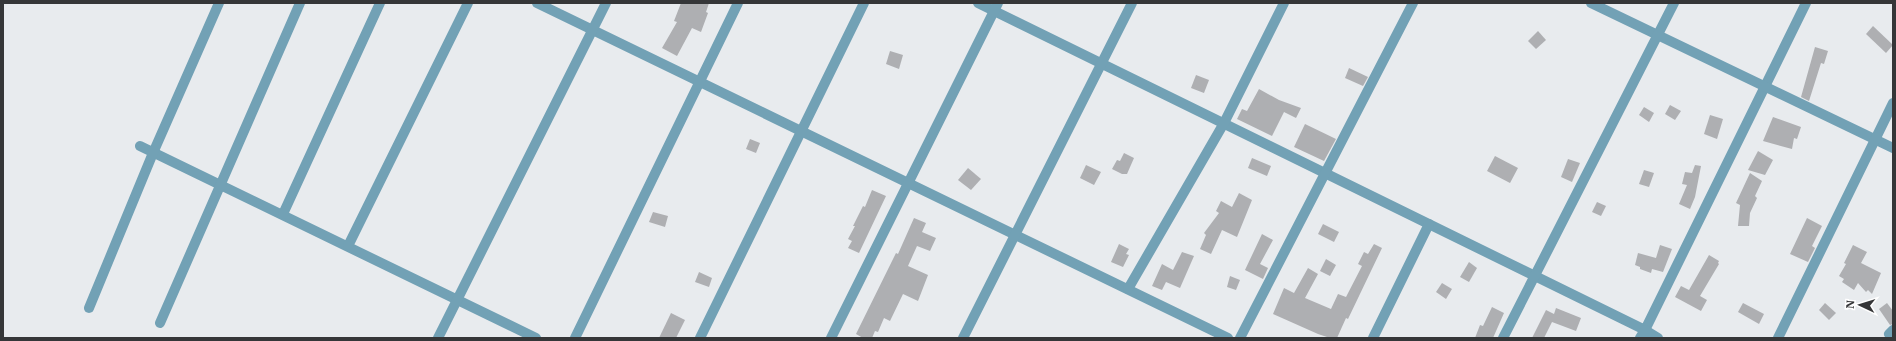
<svg xmlns="http://www.w3.org/2000/svg" width="1896" height="341" font-family="'IBM Plex Serif',serif">
<style>
.building{fill:#aeafb2}
.lines{fill:none;stroke-linecap:round;stroke-linejoin:round}
.street{stroke:#72a1b5;stroke-width:10}
</style>
<rect width="100%" height="100%" fill="#e8ebee"/>
<g class="building">
<path d="M681 3H709L706 12 708 13 701 32 692 28 677 56 662 48 677 22 674 21Z"/>
<path d="M1873 26 1893 45 1886 53 1866 34Z"/>
<path d="M1538 31 1546 40 1536 49 1528 41Z"/>
<path d="M1815 47 1828 51 1824 64 1821 63 1809 101 1801 97Z"/>
<path d="M890 51 903 55 899 69 886 64Z"/>
<path d="M1349 68 1368 77 1363 86 1345 78Z"/>
<path d="M1196 75 1209 80 1204 93 1191 88Z"/>
<path d="M1259 89 1279 100 1301 108 1296 118 1284 112 1272 136 1237 119 1242 109 1247 111Z"/>
<path d="M1670 105 1681 111 1675 120 1665 114Z"/>
<path d="M1644 107 1654 113 1649 122 1639 115Z"/>
<path d="M1710 115 1723 119 1717 139 1704 134Z"/>
<path d="M1773 117 1801 127 1797 139 1794 138 1792 149 1763 141Z"/>
<path d="M1305 124 1336 139 1324 161 1294 147Z"/>
<path d="M750 139 760 143 756 153 746 149Z"/>
<path d="M1758 151 1773 160 1765 175 1748 170Z"/>
<path d="M1124 153 1134 158 1127 174H1122L1112 169 1117 160 1120 161Z"/>
<path d="M1495 156 1518 168 1510 183 1487 171Z"/>
<path d="M1252 158 1271 166 1267 176 1248 168Z"/>
<path d="M1568 159 1580 163 1572 182 1561 177Z"/>
<path d="M1086 165 1101 172 1094 185 1080 178Z"/>
<path d="M1695 165 1701 166 1695 197 1690 209 1679 204 1687 185 1682 184 1685 172 1692 173Z"/>
<path d="M968 168 981 179 971 190 958 180Z"/>
<path d="M1644 170 1654 173 1649 187 1639 184Z"/>
<path d="M1750 173 1762 181 1755 196 1757 198 1750 213 1749 226H1738L1740 205 1736 203Z"/>
<path d="M872 190 886 196 859 253 848 248 852 241 848 239 855 226H853L863 206 865 207Z"/>
<path d="M1239 193 1252 200 1237 237 1222 230 1211 254 1200 249 1206 235 1204 233 1219 213 1216 211 1221 201 1232 207Z"/>
<path d="M1597 202 1606 206 1601 216 1592 212Z"/>
<path d="M653 212 668 216 665 227 649 222Z"/>
<path d="M914 218 926 223 922 232 936 238 930 251 917 246 908 266 928 275 918 301 903 294 890 321 884 318 878 332 875 331 872 338H863L856 334 896 253 898 254Z"/>
<path d="M1807 218 1822 226 1812 246 1815 248 1808 262 1790 254Z"/>
<path d="M1323 224 1339 232 1334 242 1318 234Z"/>
<path d="M1262 234 1273 240 1260 264 1268 268 1263 279 1245 270Z"/>
<path d="M1119 244 1129 249 1126 254 1129 255 1123 267 1111 262Z"/>
<path d="M1374 244 1382 248 1348 319 1346 318 1337 338H1330L1318 334 1273 314 1284 288 1294 293 1308 268 1318 274 1305 298 1331 309 1338 294 1346 297 1362 266 1358 264 1364 252 1368 254Z"/>
<path d="M1660 245 1672 249 1663 272 1652 269 1651 273 1640 269V267L1635 265 1638 253 1656 258Z"/>
<path d="M1853 245 1867 252 1861 263 1881 273 1872 294 1868 290 1866 292 1858 283 1854 290 1842 282 1844 279 1839 276 1846 264 1844 263Z"/>
<path d="M1182 252 1194 256 1180 288 1166 282 1162 290 1152 286 1162 264 1173 270Z"/>
<path d="M1709 255 1719 261 1718 263 1719 264 1700 296 1707 300 1701 311 1675 297 1681 286 1689 290Z"/>
<path d="M1326 259 1336 265 1330 276 1320 271Z"/>
<path d="M1469 262 1477 268 1469 282 1460 277Z"/>
<path d="M699 272 712 278 709 287 695 282Z"/>
<path d="M1230 276 1240 280 1236 290 1227 287Z"/>
<path d="M1442 283 1452 289 1446 299 1436 292Z"/>
<path d="M1743 303 1764 314 1759 324 1738 312Z"/>
<path d="M1825 303 1836 313 1829 320 1819 310Z"/>
<path d="M1887 303 1893 311V324L1890 325 1879 309Z"/>
<path d="M1492 307 1504 313 1493 338H1475L1480 325 1483 326Z"/>
<path d="M1556 308 1581 318 1576 331 1552 322 1544 338H1532L1546 310 1554 314Z"/>
<path d="M671 313 685 320 676 338H659Z"/>
</g>
<g class="lines">
<g class="street">
<path d="M537 3 1228 338"/>
<path d="M978 3 1645 330 1806 3"/>
<path d="M1591 3 1893 148"/>
<path d="M140 146 536 338"/>
<path d="M283 214 380 3"/>
<path d="M348 246 468 3"/>
<path d="M1128 289 1224 123 1284 3"/>
<path d="M89 308 153 153 219 3"/>
<path d="M160 323 300 3"/>
<path d="M438 338 606 3"/>
<path d="M575 338 738 3"/>
<path d="M700 338 864 3"/>
<path d="M831 338 998 3"/>
<path d="M963 338 1132 3"/>
<path d="M1240 338 1413 3"/>
<path d="M1373 338 1429 224"/>
<path d="M1503 338 1674 3"/>
<path d="M1640 338 1645 330 1658 338"/>
<path d="M1778 338 1893 103"/>
<path d="M1892 338 1889 334 1893 330"/>
</g>
</g>
<rect width="1896" height="341" fill="none" stroke="#353638" stroke-width="8"/>
<g transform="translate(1860 305) rotate(274)" stroke="#ffffff" stroke-width="3" paint-order="stroke">
<path d="M0-3L7 15L0 10L-7 15Z" fill="#353638"/>
<text y="-6" font-size="11" font-weight="bold" text-anchor="middle" fill="#353638">N</text>
</g>
</svg>
